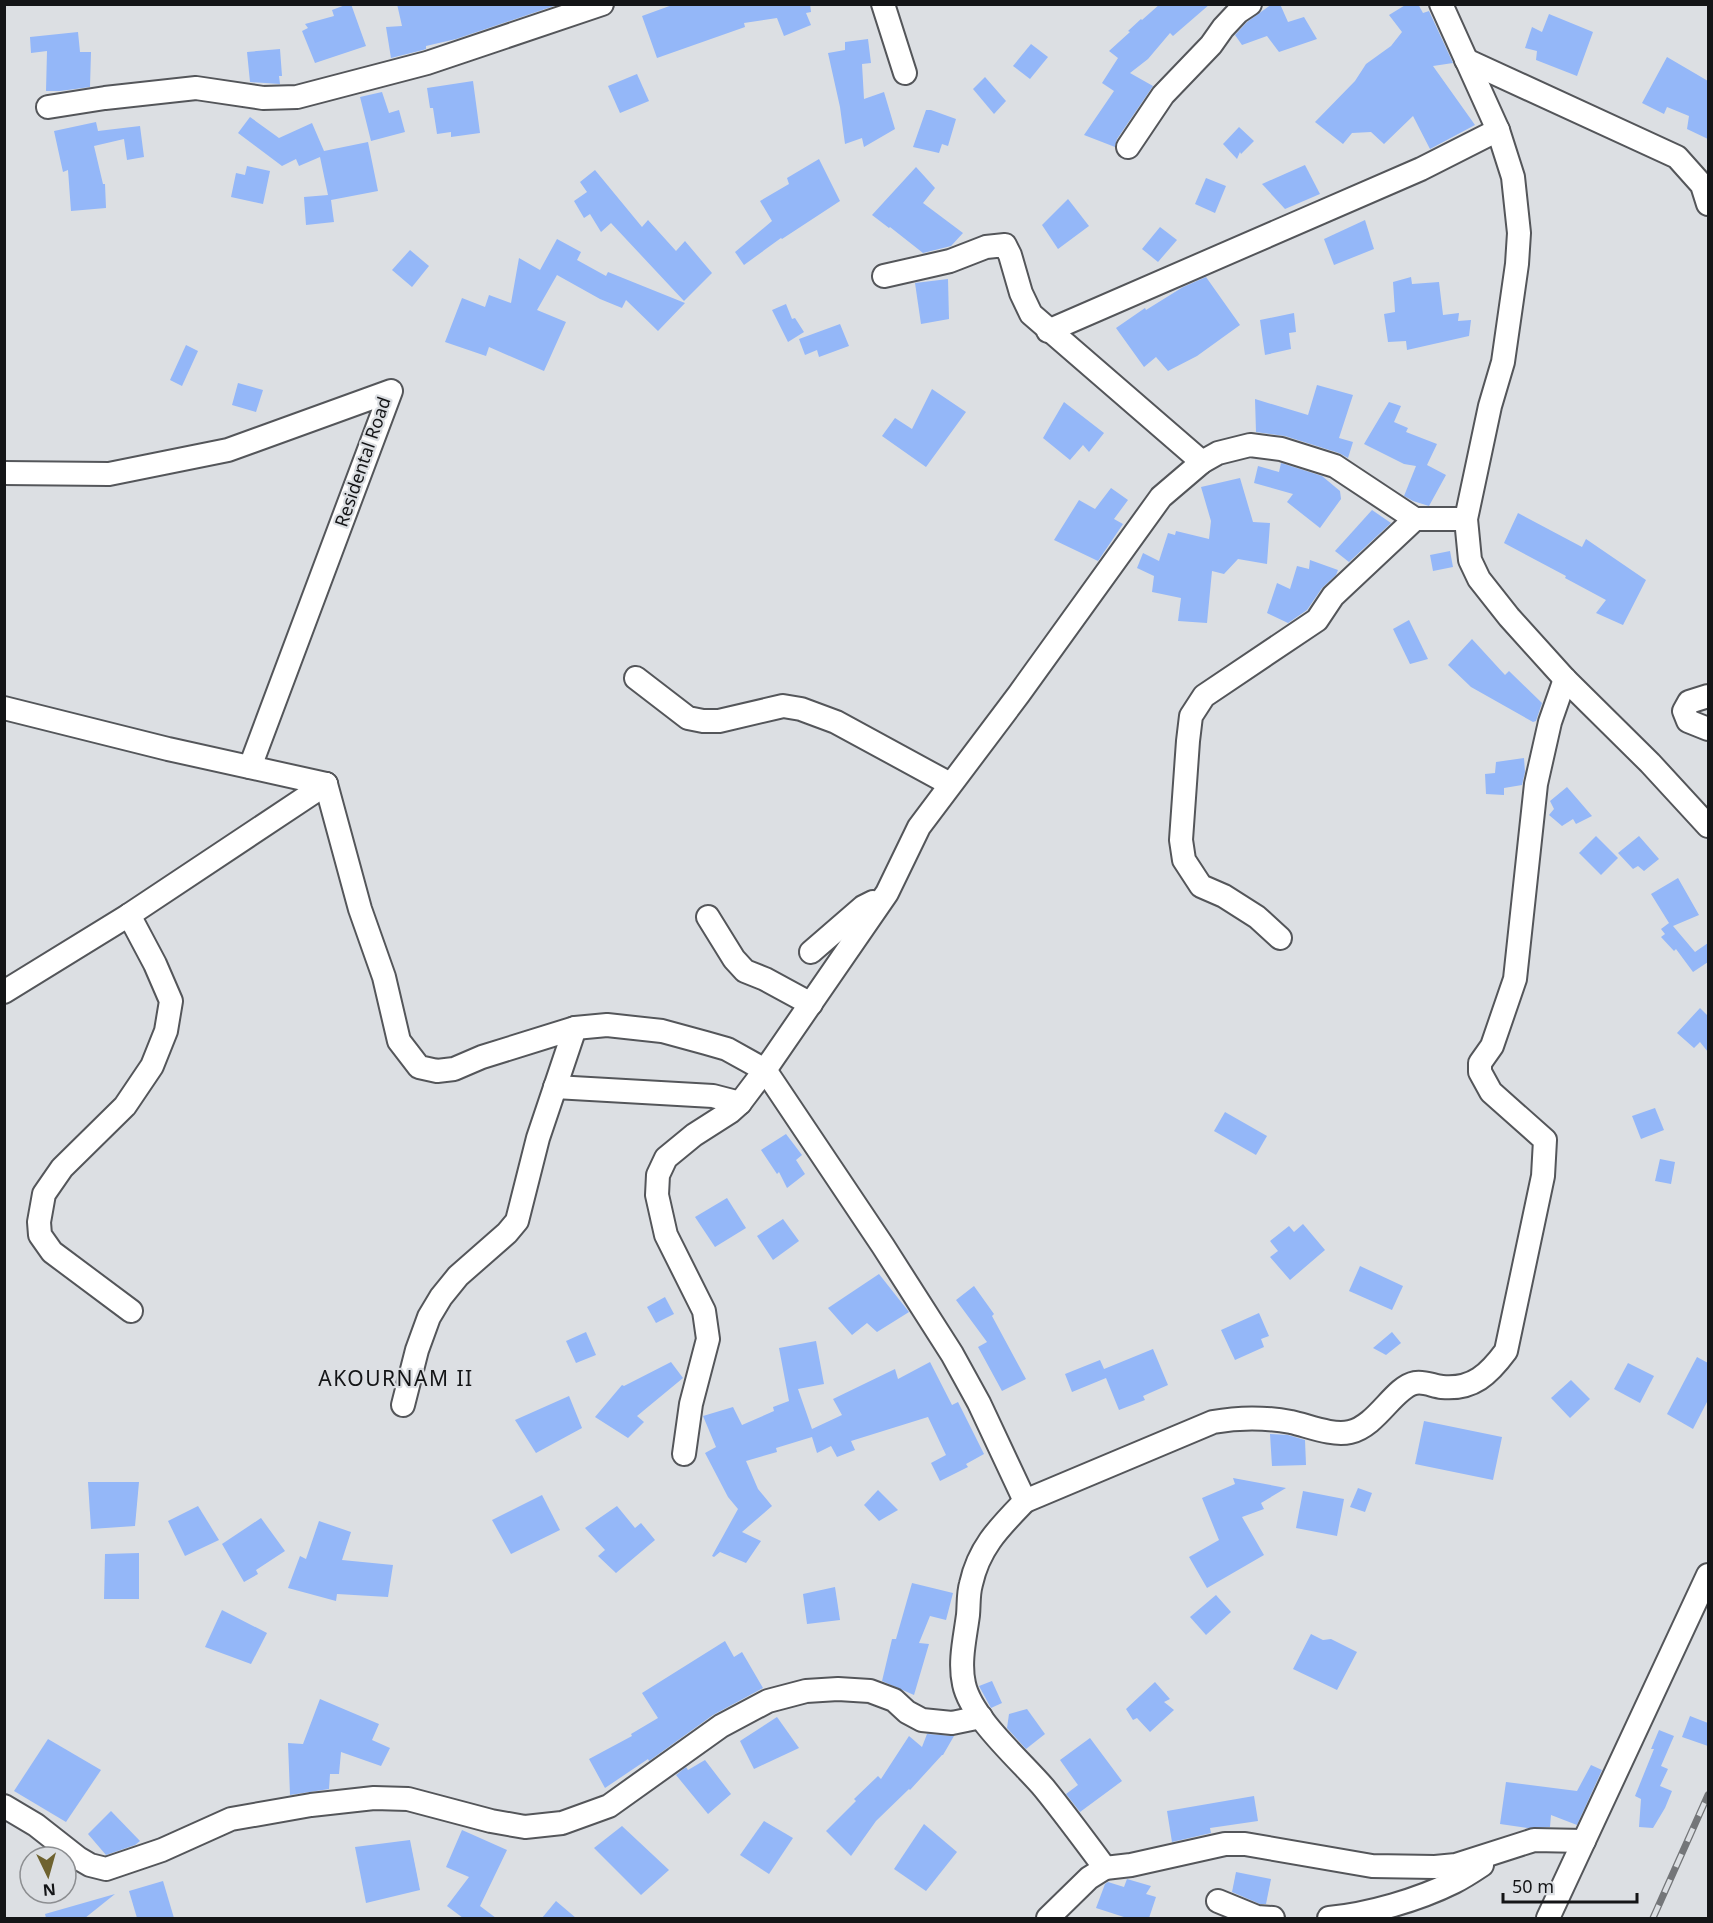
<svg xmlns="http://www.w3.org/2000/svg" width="1713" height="1923" font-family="'Noto Sans',sans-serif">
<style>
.building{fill:#94b7f8}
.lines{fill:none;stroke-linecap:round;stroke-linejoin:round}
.minor-casing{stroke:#54565a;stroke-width:26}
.minor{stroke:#fff;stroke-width:22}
.rail-casing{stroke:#747679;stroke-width:7}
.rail{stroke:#dcdfe3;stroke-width:4.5;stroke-dasharray:14;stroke-linecap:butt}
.labels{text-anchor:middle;stroke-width:4.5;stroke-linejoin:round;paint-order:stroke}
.street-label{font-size:18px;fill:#141517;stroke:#dcdfe3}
.quarter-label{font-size:21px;letter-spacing:1.5px;fill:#141517;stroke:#dcdfe3}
</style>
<rect width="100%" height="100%" fill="#dcdfe3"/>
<g class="building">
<path d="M348 4H351L366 46 315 63 302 31 308 28 305 24 334 16 332 10Z"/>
<path d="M397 4H554V6L456 39 426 46V49L423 50 391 58 386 27 402 26Z"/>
<path d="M675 4H810L811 12 806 13 811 25 784 36 777 18 744 23 745 27 657 58 642 16Z"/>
<path d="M1160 4H1210L1173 36 1170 33 1148 59 1130 73 1153 86 1117 139 1115 147 1084 135 1114 91 1102 83 1118 58 1109 51 1130 32 1128 31 1141 19 1142 20Z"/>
<path d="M1272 4H1280L1288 22 1304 17 1317 39 1279 52 1267 36 1242 45 1235 35 1247 22Z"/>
<path d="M1407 4H1418L1423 13 1429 11 1453 63 1433 66 1475 125 1430 149 1413 116 1384 144 1371 132 1352 133 1343 144 1315 122 1355 81 1366 64 1391 46 1402 32 1389 15Z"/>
<path d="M1549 14 1593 32 1577 76 1536 60 1537 51 1525 48 1532 27 1542 32Z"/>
<path d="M78 32 80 52H91L90 87 60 91H46L47 51 31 53 30 37Z"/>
<path d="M868 39 871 63 862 64 864 99 884 92 895 129 864 147 862 138 845 144 840 107 828 53 845 50V42Z"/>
<path d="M1031 44 1048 57 1030 79 1013 66Z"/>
<path d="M280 49 282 76H279L280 84 250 82 247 52Z"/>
<path d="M1667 57 1708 81V139L1687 129 1689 116 1667 107 1664 114 1642 103Z"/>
<path d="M637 74 649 101 620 113 608 86Z"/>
<path d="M985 77 1006 101 994 114 973 89Z"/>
<path d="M473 81 480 133 451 137V132L437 134 433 108H430L427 88Z"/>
<path d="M382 92 389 113 399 110 405 132 371 141 360 97Z"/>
<path d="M926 110H931L956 119 948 146 942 144 939 153 913 147Z"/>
<path d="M250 117 279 138 312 123 324 151 368 142 378 191 331 200 334 222 306 225 304 197 328 195 320 157 299 166 296 159 282 166 238 133Z"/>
<path d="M96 122 98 131 140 126 144 157 127 160 124 139 94 146 103 184H105L106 208 71 211 68 170 63 172 54 131Z"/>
<path d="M1239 127 1254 141 1241 154 1240 152 1237 159 1223 144Z"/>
<path d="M819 159 840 201 782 239 781 238 744 265 735 252 772 221 760 201 789 184 787 178Z"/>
<path d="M1305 165 1320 194 1285 209 1262 184Z"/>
<path d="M247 166 270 171 263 204 231 197 236 173 245 175Z"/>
<path d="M916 167 935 188 923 203 963 233 951 246 923 253 890 227 889 228 872 215Z"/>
<path d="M595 170 642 227 648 220 676 251 685 241 712 273 684 301 611 223 601 232 590 214 584 218 574 201 587 192 580 182Z"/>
<path d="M1206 178 1226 186 1215 213 1195 204Z"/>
<path d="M1068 199 1089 226 1058 249 1042 225Z"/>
<path d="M1365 220 1374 249 1334 265 1324 239Z"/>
<path d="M1160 227 1177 240 1158 262 1142 249Z"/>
<path d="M557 239 581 252 577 260 606 276 608 272 685 303 658 331 626 300 622 308 600 299 557 275 537 310 566 322 544 371 489 347 486 356 445 342 462 298 485 307 489 295 511 303 519 258 540 270Z"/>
<path d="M410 250 429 266 412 287 392 270Z"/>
<path d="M1206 277 1240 325 1197 356 1168 371 1156 357 1144 367 1116 328 1145 308 1146 310 1183 287Z"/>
<path d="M1411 277 1412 284 1439 282 1443 315 1459 313 1458 321 1471 320 1469 336 1407 350 1406 341 1388 342 1384 314 1395 312 1393 282Z"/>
<path d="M948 279 949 319 921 324 915 283Z"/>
<path d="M786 304 792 319 795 318 804 332 788 342 772 310Z"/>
<path d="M1294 313 1296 332 1289 333 1291 349 1265 355 1260 320Z"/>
<path d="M840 324 849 346 819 357 817 350 805 355 799 339Z"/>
<path d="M186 345 198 351 182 386 170 380Z"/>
<path d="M238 383 263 390 256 412 232 405Z"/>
<path d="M1317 385 1353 395 1339 438 1353 442 1348 458 1339 453 1285 436 1256 432 1255 399 1308 415Z"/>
<path d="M932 389 966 412 926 467 882 436 895 418 912 429Z"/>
<path d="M1064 402 1104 433 1089 452 1083 445 1070 460 1043 438Z"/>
<path d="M1389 402 1401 406 1394 422 1408 428 1406 432 1437 444 1427 465 1446 475 1429 506 1413 501 1404 496 1416 466 1404 464 1364 444Z"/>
<path d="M1281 463 1322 476 1340 491 1341 499 1320 528 1287 502 1293 494 1254 483 1258 466 1279 472Z"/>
<path d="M1240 478 1253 522 1270 523 1267 564 1238 559 1224 574 1212 571 1207 623 1178 621 1181 598 1152 592 1154 576 1137 568 1143 553 1159 561 1168 533 1175 535 1176 531 1209 539 1211 521 1201 487Z"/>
<path d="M1111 488 1128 500 1114 519 1123 524 1098 561 1054 540 1079 500 1095 509Z"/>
<path d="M1372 510 1391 523 1349 562 1335 551Z"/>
<path d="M1518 513 1582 547 1586 539 1646 580 1623 625 1596 613 1606 600 1565 578 1566 576 1504 543Z"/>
<path d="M1450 551 1453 567 1433 571 1430 555Z"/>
<path d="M1310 560 1338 570 1336 575 1322 588 1307 610 1288 623 1267 613 1277 583 1290 589 1297 566 1309 569Z"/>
<path d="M1409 620 1428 659 1410 664 1393 629Z"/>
<path d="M1472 639 1505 675 1509 671 1542 703 1536 721 1533 722 1471 687 1448 665Z"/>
<path d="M1524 758 1525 772 1522 785 1504 788V795L1486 794 1485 774 1495 773 1496 762Z"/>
<path d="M1567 787 1592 816 1576 824 1573 819 1562 826 1549 815 1554 809 1550 801Z"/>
<path d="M1596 836 1618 858 1601 875 1579 853Z"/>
<path d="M1639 836 1659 859 1644 871 1638 866 1633 869 1618 853Z"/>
<path d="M1678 878 1699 915 1673 926 1695 952 1708 943V962L1693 972 1676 949 1674 951 1661 937 1665 934 1661 929 1669 923 1651 894Z"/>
<path d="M1700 1008 1708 1016V1052L1700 1042 1694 1048 1677 1033Z"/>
<path d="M1655 1108 1664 1130 1641 1139 1632 1116Z"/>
<path d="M1225 1112 1267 1136 1256 1155 1214 1131Z"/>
<path d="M786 1134 802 1155 796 1160 805 1174 787 1188 779 1172 777 1174 761 1150Z"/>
<path d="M1660 1159 1675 1162 1671 1184 1655 1181Z"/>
<path d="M727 1198 746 1228 715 1247 695 1217Z"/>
<path d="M783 1219 799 1241 773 1260 757 1236Z"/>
<path d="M1303 1224 1325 1250 1290 1280 1270 1257 1278 1251 1270 1241 1289 1226 1294 1232Z"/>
<path d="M1360 1266 1403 1286 1392 1310 1349 1291Z"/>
<path d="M879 1274 909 1312 877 1332 867 1323 852 1335 828 1308Z"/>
<path d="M974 1286 994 1314 992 1316 1026 1379 1002 1391 978 1347 987 1342 956 1300Z"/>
<path d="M665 1297 674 1314 656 1323 647 1307Z"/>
<path d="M1259 1313 1269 1336 1261 1339 1264 1347 1235 1360 1221 1330Z"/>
<path d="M586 1332 596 1355 576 1363 566 1341Z"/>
<path d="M1392 1332 1401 1343 1386 1355 1373 1348Z"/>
<path d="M816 1341 824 1384 798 1389 812 1429 842 1415 833 1399 895 1369 898 1379 930 1362 952 1405 958 1402 984 1454 966 1464 968 1467 940 1481 931 1463 946 1455 928 1417 851 1441 855 1450 837 1457 831 1446 817 1453 812 1437 776 1448 777 1452 746 1461 758 1489 772 1506 742 1532 761 1541 746 1563 720 1552 714 1557 712 1556 738 1509 728 1497 705 1453 716 1447 703 1416 733 1407 742 1425 774 1411 773 1407 789 1401 779 1348Z"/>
<path d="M1153 1349 1168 1385 1143 1396 1145 1400 1119 1410 1106 1378 1072 1392 1065 1374 1100 1360 1104 1369Z"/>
<path d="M1697 1357 1708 1363V1400L1693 1429 1667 1414Z"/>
<path d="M671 1362 683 1378 637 1416 644 1422 628 1438 595 1417 622 1385 624 1386Z"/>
<path d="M1628 1363 1654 1376 1640 1403 1614 1389Z"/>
<path d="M1571 1380 1590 1399 1570 1418 1551 1398Z"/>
<path d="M569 1396 582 1428 536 1453 515 1420Z"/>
<path d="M1424 1421 1502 1437 1493 1480 1415 1464Z"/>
<path d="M1270 1434 1288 1435 1305 1440 1306 1465 1272 1466Z"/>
<path d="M1233 1478 1286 1488 1261 1503 1264 1509 1242 1517 1264 1555 1207 1588 1189 1557 1219 1540 1202 1498 1235 1484Z"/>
<path d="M88 1482H139L135 1526 91 1529Z"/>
<path d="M1358 1488 1372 1493 1365 1512 1350 1507Z"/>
<path d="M878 1490 898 1510 879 1521 864 1505Z"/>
<path d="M1303 1491 1344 1499 1337 1536 1296 1528Z"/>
<path d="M542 1495 560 1530 511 1554 492 1520Z"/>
<path d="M198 1506 219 1540 185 1556 168 1521Z"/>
<path d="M617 1506 635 1528 641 1523 655 1540 616 1573 598 1556 605 1550 585 1528Z"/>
<path d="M261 1518 285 1551 256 1570 258 1574 244 1582 222 1544Z"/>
<path d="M319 1521 351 1532 342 1560 393 1565 388 1597 337 1594 336 1601 288 1588 300 1556 306 1559Z"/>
<path d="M139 1553V1599H104L105 1554Z"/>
<path d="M912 1583 953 1593 946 1620 930 1616 919 1643 929 1644 914 1695 882 1681 892 1639H896Z"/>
<path d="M835 1587 840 1620 807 1624 803 1594Z"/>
<path d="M1216 1595 1231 1612 1206 1635 1190 1617Z"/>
<path d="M222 1610 267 1633 251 1664 205 1647Z"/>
<path d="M1311 1634 1323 1640 1331 1639 1357 1652 1337 1690 1293 1669Z"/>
<path d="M725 1641 734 1657 742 1652 763 1688 713 1715 649 1761 648 1759 605 1788 589 1759 632 1736 631 1734 658 1718 642 1693Z"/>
<path d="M992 1681 1002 1703 991 1708 979 1686Z"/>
<path d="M1155 1682 1170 1699 1164 1702 1174 1710 1150 1732 1137 1718 1133 1720 1126 1709Z"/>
<path d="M320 1699 379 1724 372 1740 390 1748 381 1766 341 1752 339 1774H330L329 1789 290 1795 288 1743 303 1744Z"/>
<path d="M1027 1709 1045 1734 1026 1749 1007 1728 1009 1714Z"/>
<path d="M1690 1716 1708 1723V1746L1682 1737Z"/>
<path d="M777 1717 799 1748 754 1769 740 1741Z"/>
<path d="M1659 1730 1674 1736 1661 1766 1668 1769 1660 1786 1672 1791 1665 1808 1653 1828 1639 1827 1641 1799 1635 1796 1654 1749H1651Z"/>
<path d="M927 1734 954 1736 943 1755H942L910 1790 909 1789 876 1821 851 1856 826 1831 856 1801 854 1799 878 1776 881 1779 909 1736 922 1747Z"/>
<path d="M1090 1738 1122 1781 1080 1812 1066 1794 1078 1785 1060 1760Z"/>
<path d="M48 1739 101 1770 66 1822 14 1791Z"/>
<path d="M705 1760 731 1794 708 1814 676 1775 686 1767 688 1770Z"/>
<path d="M1591 1765 1602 1770 1577 1825 1551 1815 1550 1827 1528 1828 1500 1824 1506 1782 1577 1791Z"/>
<path d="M1254 1796 1258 1821 1210 1828 1211 1833 1172 1842 1167 1811Z"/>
<path d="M111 1811 140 1841 135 1845 106 1855 88 1834Z"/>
<path d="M764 1821 793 1838 769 1874 740 1855Z"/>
<path d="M924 1824 957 1852 926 1891 894 1869Z"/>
<path d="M622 1826 669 1870 641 1895 594 1848Z"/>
<path d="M462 1830 507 1850 480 1906 496 1918H463L447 1906 469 1877 446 1867Z"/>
<path d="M410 1840 420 1890 366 1903 355 1847Z"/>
<path d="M1236 1872 1271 1879 1266 1904H1260L1232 1892Z"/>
<path d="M1127 1879 1151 1886 1146 1894 1156 1897 1149 1918H1127L1096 1908 1105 1884 1108 1882 1124 1887Z"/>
<path d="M163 1881 174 1918H137L129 1891Z"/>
<path d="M115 1894 85 1918H46L45 1914Z"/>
<path d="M556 1901 576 1918H542Z"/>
</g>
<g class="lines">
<defs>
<g id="minor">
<path d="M883 4 905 73"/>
<path d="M1441 4 1498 130 1513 177 1519 233 1517 264 1503 362 1490 406 1466 519 1470 560 1479 579 1509 617 1565 679 1650 763 1708 826"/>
<path d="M1466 60 1677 157 1702 185 1708 204"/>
<path d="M48 107 105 98 196 88 263 98 297 97 427 63 602 4"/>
<path d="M1128 147 1163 95 1211 45 1223 28 1238 12 1250 4"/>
<path d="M884 276 950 261 986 247 1005 245 1010 255 1021 293 1031 314 1202 462"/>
<path d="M1048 331 1421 169 1498 130"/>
<path d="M4 473 109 474 228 450 391 391 250 767"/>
<path d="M636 678 688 718 703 721H719L783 706 801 709 836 722 950 784"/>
<path d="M1708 696 1689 702 1684 711 1688 721 1708 729"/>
<path d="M4 708 168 749 326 784"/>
<path d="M326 784 360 909 384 977 399 1041 419 1067 437 1071 454 1069 482 1057 575 1028 607 1025 662 1031 706 1043 727 1049 765 1070 883 1246 952 1354 979 1403 1025 1501 1213 1422C1240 1417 1264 1417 1291 1422 1309 1426 1332 1436 1350 1432 1377 1426 1394 1387 1415 1383 1424 1381 1433 1386 1442 1387 1473 1390 1489 1374 1506 1351L1543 1176 1545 1140 1491 1092 1480 1072V1063L1492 1046 1515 979 1536 784 1550 722 1565 679"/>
<path d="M129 915 155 964 171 1001 166 1031 152 1066 125 1106 62 1168 44 1194 39 1222 40 1235 52 1252 131 1311"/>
<path d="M708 917 734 959 745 971 765 979 811 1004"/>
<path d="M1280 938 1257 917 1224 896 1201 886 1184 860 1181 840 1188 741 1191 716 1204 696 1317 620 1333 596 1415 519"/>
<path d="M811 952 863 907 873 902"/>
<path d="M4 992 129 915 326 784"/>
<path d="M555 1087 713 1096 740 1103"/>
<path d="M403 1405 417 1350 429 1317 441 1297 458 1276 507 1233 517 1221 538 1138 575 1028"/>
<path d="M684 1454 691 1404 708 1339 704 1311 666 1235 657 1195 658 1175 666 1158 694 1135 730 1112 740 1103 765 1070 887 893 919 827 1019 694 1161 497 1202 462 1218 453 1250 445 1281 449 1335 466 1415 519H1466"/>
<path d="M1025 1501C1000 1527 979 1547 971 1584 968 1594 969 1605 968 1615 965 1638 959 1662 964 1684 971 1718 1021 1761 1044 1788 1065 1814 1085 1841 1105 1868"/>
<path d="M4 1806 36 1825 78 1858 90 1865 106 1869 162 1850 231 1819 311 1805 374 1798 408 1799 491 1821 525 1827 562 1823 609 1806 721 1726 768 1701 806 1691 838 1689 870 1691 894 1700 907 1712 922 1720 952 1723 981 1717"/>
<path d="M1218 1901 1257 1917 1273 1918"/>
<path d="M1048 1918 1089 1878 1105 1868 1131 1865 1225 1844H1245L1372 1866 1435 1867 1456 1865 1534 1840 1584 1841"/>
<path d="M1329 1918C1369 1914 1418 1900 1454 1882 1464 1877 1473 1871 1482 1865"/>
<path d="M1548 1918 1708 1575"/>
</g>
</defs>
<use href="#minor" class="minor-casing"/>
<use href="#minor" class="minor"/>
<defs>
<path id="rail" d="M1653 1918 1708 1795"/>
</defs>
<use href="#rail" class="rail-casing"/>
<use href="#rail" class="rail"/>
</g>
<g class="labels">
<g class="street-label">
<text transform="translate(363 462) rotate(-71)" y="6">Residental Road</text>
</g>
<g class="quarter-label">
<text x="396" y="1386">AKOURNAM II</text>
</g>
</g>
<rect width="1713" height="1923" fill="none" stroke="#141517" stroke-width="12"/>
<g transform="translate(48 1875) rotate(175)"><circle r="28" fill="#dcdfe3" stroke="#8c8e91" stroke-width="1.5"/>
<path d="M0-4.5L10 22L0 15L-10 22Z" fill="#6e622f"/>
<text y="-9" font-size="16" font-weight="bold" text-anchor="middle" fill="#141517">N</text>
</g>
<path d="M1503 1893v9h134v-9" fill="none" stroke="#141517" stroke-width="3"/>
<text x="1512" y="1893" font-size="18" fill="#141517" stroke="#dcdfe3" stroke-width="4.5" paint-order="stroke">50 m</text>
</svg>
